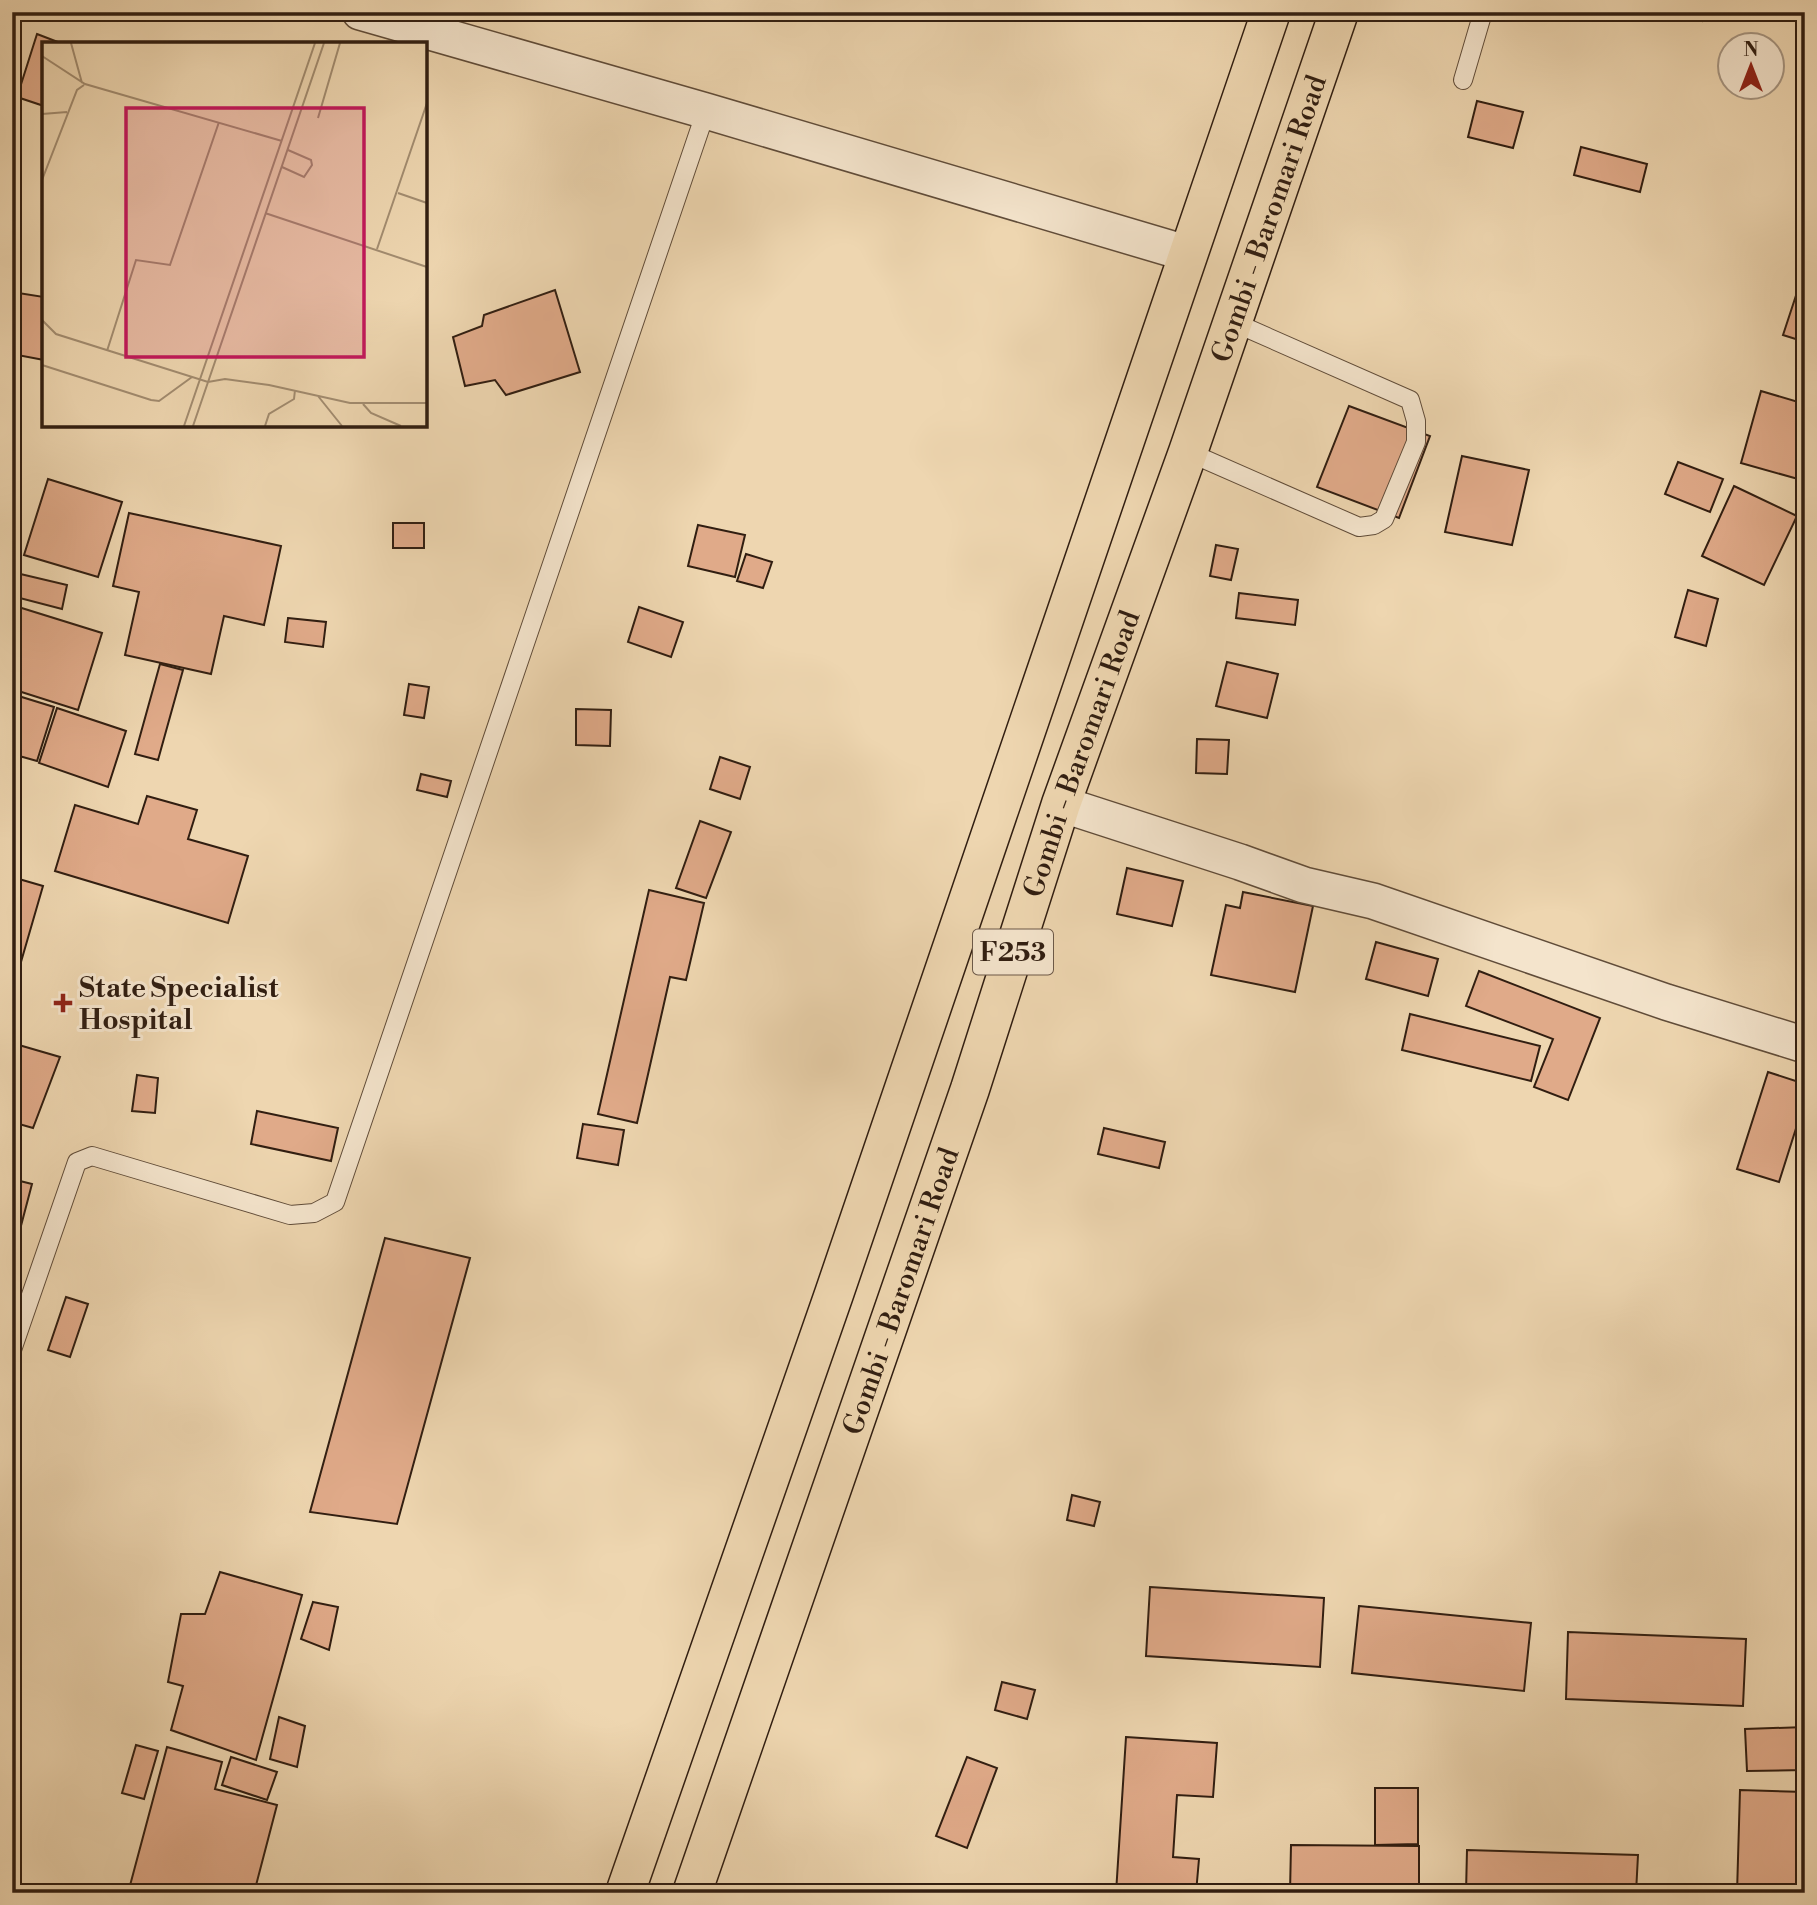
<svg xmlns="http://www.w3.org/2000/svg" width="1817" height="1905" font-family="'Libre Bodoni',serif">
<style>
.building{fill:#e0aa89;stroke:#311e11;stroke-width:2}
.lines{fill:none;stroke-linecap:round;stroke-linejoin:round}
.lane-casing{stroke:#604c39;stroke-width:20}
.street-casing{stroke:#604c39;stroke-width:38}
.primary-casing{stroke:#311e11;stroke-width:41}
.lane{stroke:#f4e4cc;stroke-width:18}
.street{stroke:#f4e4cc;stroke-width:35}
.primary{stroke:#eed6b0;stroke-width:38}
.poi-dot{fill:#8f2418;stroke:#f4e4cc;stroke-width:2.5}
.labels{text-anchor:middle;stroke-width:6;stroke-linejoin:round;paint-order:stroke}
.shield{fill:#f4e4cc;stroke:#6c5949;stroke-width:2}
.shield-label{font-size:26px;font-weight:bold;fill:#311e11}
.street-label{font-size:28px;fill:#311e11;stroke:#f4e4cc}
.poi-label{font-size:28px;font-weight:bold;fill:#311e11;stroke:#f4e4cc;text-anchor:start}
.inset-road{fill:none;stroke:#a28c70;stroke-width:2}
.view{fill:#c2185b;fill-opacity:0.15;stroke:#c2185b;stroke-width:3.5}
.inset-edge{fill:none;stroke:#311e11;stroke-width:3.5}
</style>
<rect width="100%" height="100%" fill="#eed6b0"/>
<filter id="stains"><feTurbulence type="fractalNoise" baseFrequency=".00286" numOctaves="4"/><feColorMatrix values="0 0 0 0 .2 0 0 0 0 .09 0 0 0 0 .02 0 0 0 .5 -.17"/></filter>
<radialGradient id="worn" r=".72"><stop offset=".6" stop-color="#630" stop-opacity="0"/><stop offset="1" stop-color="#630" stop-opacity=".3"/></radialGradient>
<g class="building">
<path d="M1557 12H1594L1593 19Z"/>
<path d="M1679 12H1705L1702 21Z"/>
<path d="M37 34 63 44H44V106L17 97Z"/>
<path d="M1477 101 1523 112 1513 148 1468 137Z"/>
<path d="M1581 147 1647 164 1640 192 1574 175Z"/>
<path d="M1805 268V342L1783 335Z"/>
<path d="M555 290 580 372 506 395 495 380 465 386 453 337 482 326 484 315Z"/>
<path d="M12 292 44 297V360L12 354Z"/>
<path d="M1761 391 1805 404V481L1741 463Z"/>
<path d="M1349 406 1430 436 1399 518 1317 487Z"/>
<path d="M1462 456 1529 470 1512 545 1445 532Z"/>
<path d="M1678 462 1723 479 1710 512 1665 494Z"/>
<path d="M48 479 122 502 98 577 24 555Z"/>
<path d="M1734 486 1797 516 1764 585 1702 556Z"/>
<path d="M129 513 281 546 264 625 224 616 211 674 125 655 139 592 113 586Z"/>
<rect x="393" y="523" width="31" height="25"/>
<path d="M698 525 745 535 735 577 688 566Z"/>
<path d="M1216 545 1238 549 1231 580 1210 576Z"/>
<path d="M746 554 772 562 763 588 737 581Z"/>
<path d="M12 572 67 585 62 609 12 596Z"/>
<path d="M1688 590 1718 599 1706 646 1675 637Z"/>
<path d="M1239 593 1298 600 1295 625 1236 618Z"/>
<path d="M12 605 102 633 78 710 12 689Z"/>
<path d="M639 607 683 622 671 657 628 642Z"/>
<path d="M288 618 326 622 323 647 285 642Z"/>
<path d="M1227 662 1278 674 1267 718 1216 706Z"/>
<path d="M160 664 183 670 158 760 135 754Z"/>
<path d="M409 684 429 687 424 718 404 715Z"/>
<path d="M12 694 54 707 37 761 12 754Z"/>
<path d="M57 708 126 731 108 787 39 763Z"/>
<path d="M576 709 611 710 610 746 576 745Z"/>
<path d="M1197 739 1229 740 1227 774 1196 773Z"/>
<path d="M720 757 750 767 740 799 710 789Z"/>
<path d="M421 774 451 781 447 797 417 790Z"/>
<path d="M147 796 197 810 188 839 248 856 228 923 55 871 75 805 138 824Z"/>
<path d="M700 821 731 832 706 898 676 888Z"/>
<path d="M1127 868 1183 881 1172 926 1117 914Z"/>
<path d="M12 877 43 886 12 993Z"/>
<path d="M649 890 704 903 686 980 670 977 637 1123 598 1114Z"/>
<path d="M1243 892 1313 906 1295 992 1211 975 1226 905 1240 908Z"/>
<path d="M1376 942 1438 959 1428 996 1366 979Z"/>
<path d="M1479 971 1600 1018 1568 1100 1534 1087 1553 1039 1466 1006Z"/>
<path d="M1410 1014 1540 1046 1531 1081 1402 1050Z"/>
<path d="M12 1043 60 1057 33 1128 12 1122Z"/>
<path d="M1768 1072 1805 1084V1100L1779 1182 1737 1169Z"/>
<path d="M137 1075 158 1078 155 1113 132 1111Z"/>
<path d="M257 1111 338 1128 331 1161 251 1144Z"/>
<path d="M583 1124 624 1130 618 1165 577 1158Z"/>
<path d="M1104 1128 1165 1142 1159 1168 1098 1154Z"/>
<path d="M12 1179 32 1184 12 1260Z"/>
<path d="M385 1238 470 1258 397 1524 310 1512Z"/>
<path d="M66 1297 88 1304 70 1357 48 1350Z"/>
<path d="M1072 1495 1100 1502 1094 1526 1067 1520Z"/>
<path d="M220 1572 302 1595 256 1760 171 1730 183 1686 168 1682 181 1614H205Z"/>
<path d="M1150 1587 1324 1598 1320 1667 1146 1656Z"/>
<path d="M313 1602 338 1607 329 1650 301 1639Z"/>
<path d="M1359 1606 1531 1623 1524 1691 1352 1673Z"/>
<path d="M1568 1632 1746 1639 1743 1706 1566 1699Z"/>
<path d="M1002 1682 1035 1690 1027 1719 995 1710Z"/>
<path d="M279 1717 305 1726 297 1767 270 1759Z"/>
<path d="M1805 1727V1770L1747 1771 1745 1729Z"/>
<path d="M1126 1737 1217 1743 1213 1797 1177 1795 1173 1857 1199 1859 1196 1893H1116Z"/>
<path d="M136 1745 158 1751 144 1799 122 1793Z"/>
<path d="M167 1747 222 1762 215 1789 277 1805 254 1893H128Z"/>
<path d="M231 1757 277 1772 267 1800 222 1785Z"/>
<path d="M967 1757 997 1768 967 1848 936 1836Z"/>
<path d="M1375 1788H1418V1844L1375 1845Z"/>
<path d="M1740 1790 1805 1792V1893H1737Z"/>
<path d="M1291 1845 1419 1846V1893H1290Z"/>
<path d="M1467 1850 1638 1855 1636 1893H1466Z"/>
</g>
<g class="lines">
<defs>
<g id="lane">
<path d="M1463 80 1483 12"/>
<path d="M1188 452 1359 527 1374 525 1384 519 1416 442V421L1410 400 1233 322"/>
<path d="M12 1350 77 1162 92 1156 290 1215 314 1213 335 1202 706 111"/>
</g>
<g id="street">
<path d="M360 12 706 111 1189 254"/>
<path d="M1061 804 1240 862 1304 885 1373 901 1666 1002 1805 1045"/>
</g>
<g id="primary">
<path d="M625 1893 834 1294 1271 12"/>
<path id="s1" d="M692 1893 970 1089 1061 804 1188 452 1339 12"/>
</g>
</defs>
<use href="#lane" class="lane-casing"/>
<use href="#street" class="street-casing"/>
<use href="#primary" class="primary-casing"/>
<use href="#lane" class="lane"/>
<use href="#street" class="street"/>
<use href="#primary" class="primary"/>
</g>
<path class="poi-dot" d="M59.5 992.5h7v7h7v7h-7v7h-7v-7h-7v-7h7z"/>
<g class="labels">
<rect class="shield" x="973" y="929.5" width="80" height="45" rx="5"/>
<g class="shield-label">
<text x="1013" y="961">F253</text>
</g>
<g class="street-label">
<text dy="10" stroke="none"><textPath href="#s1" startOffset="1771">Gombi - Baromari Road</textPath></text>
<text dy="10" stroke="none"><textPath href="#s1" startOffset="1204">Gombi - Baromari Road</textPath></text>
<text dy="10" stroke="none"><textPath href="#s1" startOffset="637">Gombi - Baromari Road</textPath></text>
</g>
<g class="poi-label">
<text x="79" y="997">State Specialist<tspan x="79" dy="32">Hospital</tspan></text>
</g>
</g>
<g transform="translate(42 42)">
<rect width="385" height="385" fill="#eed6b0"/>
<path class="inset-road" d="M29 1 40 41M0 14 43 42 240 99M0 72 25 70M276 76 298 1M240 125 262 135 270 123 269 118 246 108M0 138 35 48 42 43M356 151 385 161M223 171 385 225M335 207 385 61M0 278 14 292 166 340 183 337 227 343 308 361H385M65 309 94 218 128 223 177 80M0 323 109 358 117 359 150 335M276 354 300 384M321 362 329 371 359 384M142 384 273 1M151 384 282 1M223 384 227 372 252 357 253 348"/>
<path class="view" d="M84 66H322V315H84Z"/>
<rect width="385" height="385" class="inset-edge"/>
</g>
<rect width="1817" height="1905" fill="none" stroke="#eed6b0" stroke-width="42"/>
<rect x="14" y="14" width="1789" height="1877" fill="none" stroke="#311e11" stroke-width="3.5"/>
<rect x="21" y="21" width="1775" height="1863" fill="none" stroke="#311e11" stroke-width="2"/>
<g transform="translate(1751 66)"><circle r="33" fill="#f4e4cc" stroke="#a69581" stroke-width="2"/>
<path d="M0-5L12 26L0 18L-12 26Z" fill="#8f2418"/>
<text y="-10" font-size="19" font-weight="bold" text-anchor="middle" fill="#311e11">N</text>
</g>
<rect width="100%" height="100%" filter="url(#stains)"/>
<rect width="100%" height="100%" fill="url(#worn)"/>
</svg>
